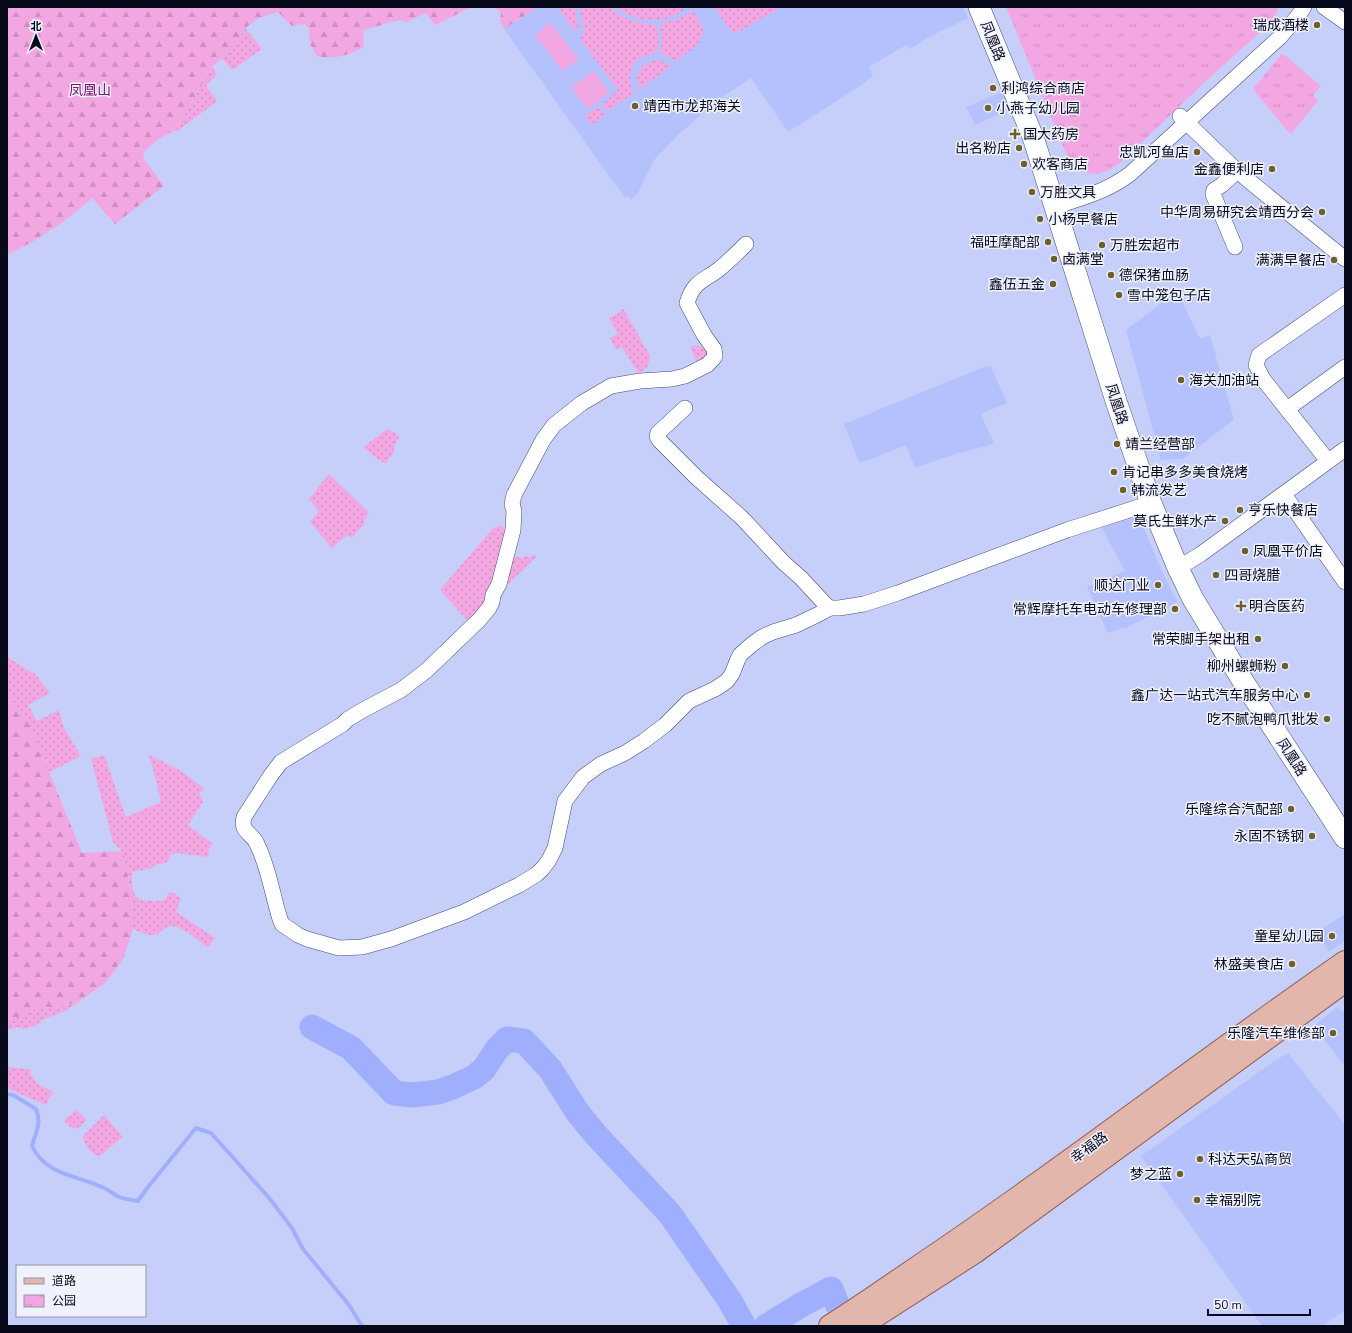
<svg xmlns="http://www.w3.org/2000/svg" width="1352" height="1333" font-family="'Nunito Sans','Noto Sans SC',sans-serif">
<style>
.built{fill:#b4c1fc}
.grass{fill:url(#grass-dots)}
.forest{fill:url(#forest-firs)}
.park{fill:url(#park-tufts)}
.pitch{fill:#f3a7e2}
.lines{fill:none;stroke-linecap:round;stroke-linejoin:round}
.stream{stroke:#a0affd;stroke-width:4}
.river{stroke:#a0affd;stroke-width:25}
.street-casing{stroke:#424a76;stroke-width:16}
.secondary-casing{stroke:#424a76;stroke-width:22}
.primary-casing{stroke:#895b54;stroke-width:24}
.street{stroke:#fff;stroke-width:15}
.secondary{stroke:#fff;stroke-width:21}
.primary{stroke:#e2b6ab;stroke-width:22}
.poi-dot{fill:#6d602d;stroke:#eff2fd;stroke-width:1.5}
.labels{text-anchor:middle;stroke-width:3;stroke-linejoin:round;paint-order:stroke}
.poi-label{font-size:14px;fill:#070a1b;stroke:#eff2fd;text-anchor:end}
.street-label{font-size:14px;fill:#070a1b;stroke:#eff2fd}
.park-label{font-size:14px;fill:#801371;stroke:#eff2fd}
</style>
<defs>
<pattern id="grass-dots" width="8" height="8" patternUnits="userSpaceOnUse"><rect width="8" height="8" fill="#f3a7e2"/><path d="M2 2h.1M6 6h.1" fill="none" stroke="#cf8ec1" stroke-width="1.8" stroke-linecap="round"/></pattern>
<pattern id="forest-firs" width="22" height="20" patternUnits="userSpaceOnUse"><rect width="22" height="20" fill="#f3a7e2"/><path d="M5 1l3.5 6h-7zM16 11l3.5 6h-7z" fill="#cf8ec1"/></pattern>
<pattern id="park-tufts" width="24" height="20" patternUnits="userSpaceOnUse"><rect width="24" height="20" fill="#f3a7e2"/><path d="M3 7l-1-3M5 7V3M7 7l1-3M15 17l-1-3M17 17v-4M19 17l1-3" fill="none" stroke="#cf8ec1"/></pattern>
</defs>
<rect width="100%" height="100%" fill="#c6cffa"/>
<g class="built">
<path d="M538 7H963L968 18 929 37 910 49 906 45 869 67 873 76 857 88 788 132 751 78 719 99 679 134 653 161 639 191 631 200 628 196 625 198 504 29Z"/>
<path d="M1002 92 1010 109 975 125 966 107Z"/>
<path d="M1177 291 1200 339 1210 335 1234 420 1182 459 1161 460 1126 330Z"/>
<path d="M986 366 991 367 1007 403 981 414 994 444 955 454 918 467H915L906 446H904L864 462H859L844 424Z"/>
<path d="M1134 515 1141 521 1158 562 1177 602 1126 628H1122L1108 633 1087 587 1125 571 1100 525Z"/>
<path d="M1345 914V940L1329 952 1317 932Z"/>
<path d="M1337 1007 1345 1013V1066L1326 1042 1315 1025Z"/>
<path d="M1288 1053 1345 1125V1310L1322 1326H1262L1141 1156 1274 1061Z"/>
</g>
<g class="grass">
<path d="M557 7H576V15L579 28 575 31Z"/>
<path d="M580 7H612C621 22 641 22 656 25 659 33 660 46 655 53 630 58 627 71 633 94L607 111 603 104 618 90 580 39C589 30 580 18 580 7Z"/>
<path d="M618 7H686C673 24 630 24 618 7Z"/>
<path d="M714 7H781L742 30 735 33 731 31Z"/>
<path d="M692 10C695 15 701 20 702 26 707 43 686 53 675 62L668 56 659 53 662 39 660 23C672 21 683 18 692 10Z"/>
<path d="M245 28 262 49 232 70 222 58 230 46 240 38Z"/>
<path d="M658 60 668 64 670 67 640 89C632 73 642 62 658 60Z"/>
<path d="M212 67 217 74 206 86 217 101 179 130 171 132 185 114Z"/>
<path d="M598 107 605 115 591 125 585 117Z"/>
<path d="M623 308 650 356 648 366 639 374 622 347 616 350 610 338 618 334 609 318 619 313Z"/>
<path d="M696 345 707 350C709 358 703 361 698 366L690 347Z"/>
<path d="M387 429 395 433 399 437 394 447V452L385 464 363 448Z"/>
<path d="M329 474 369 513 363 521 365 523 352 538 347 535 335 545V548L331 547 310 522 319 511 309 499Z"/>
<path d="M500 525 507 531 496 578 479 613 467 620 440 590 492 529Z"/>
<path d="M534 555 537 556 503 589 510 556 523 558 526 556 530 557Z"/>
<path d="M7 657 36 675 50 693 28 705 37 721 59 710 64 728 81 756 49 772 31 727 7 693Z"/>
<path d="M148 754 179 770 205 789 199 793 203 802 188 825 213 844 209 849 208 857 176 853 171 854 168 861 165 863 155 865 151 869 134 871 132 872C132 890 131 902 152 901 156 901 161 901 165 900L169 892H172L181 898 176 912 215 938 208 948C199 941 184 927 173 926 166 925 163 931 157 934 149 937 140 932 133 929L132 897 123 852 113 842 91 759 104 755 126 817 161 802 152 764Z"/>
<path d="M77 1003 63 1012 44 1019 36 1025 29 1028 24 1029 19 1027 7 1030V1020L21 1016 34 1010Z"/>
<path d="M7 1066C14 1069 23 1067 30 1070 31 1082 44 1088 54 1092L49 1098 46 1105 7 1088Z"/>
<path d="M77 1110 87 1120C77 1131 74 1132 64 1120Z"/>
<path d="M104 1115 123 1137 100 1156H96C90 1150 83 1145 83 1136Z"/>
</g>
<g class="forest">
<path d="M7 7H472L435 25 426 13 407 22 399 20 363 30 364 47C350 55 333 60 317 56L310 44 309 29 305 24 292 26 278 12 259 18 245 28 240 38 230 46 222 58 212 67 185 114 171 132 156 141 144 152 143 158 164 186 115 224 92 198 66 220 32 242 7 255Z"/>
<path d="M493 7H538L504 29 500 21 501 12Z"/>
<path d="M7 693 31 727 82 853 123 851 132 897 133 929 123 959 106 982 77 1003 34 1010 21 1016 7 1020Z"/>
</g>
<g class="park">
<path d="M1006 7H1279L1275 16 1268 25 1206 81 1120 163C1099 178 1085 178 1068 158Z"/>
<path d="M1282 53 1321 86 1313 96 1318 101 1291 134 1285 128 1253 89Z"/>
</g>
<g class="pitch">
<path d="M550 23 579 59 563 71 535 35Z"/>
<path d="M593 71 609 92 588 109 571 88Z"/>
</g>
<g class="lines">
<path class="stream" d="M7 1094 13 1095 36 1109C42 1125 36 1130 32 1146 46 1176 78 1175 104 1188 109 1190 113 1194 117 1196 123 1199 132 1200 138 1201L148 1187 196 1128 211 1133 270 1199 292 1228 303 1249 349 1305 362 1326"/>
<g class="river">
<path d="M312 1027 351 1048 394 1093 412 1095 438 1092 455 1086 474 1077 484 1069 497 1049 507 1039 524 1041 550 1069 578 1113 596 1135 670 1214 730 1301 744 1326"/>
<path d="M767 1326 801 1305 831 1289 838 1306 858 1326"/>
</g>
<defs>
<g id="street">
<path d="M1324 7 1345 22"/>
<path d="M1180 116 1237 171 1345 259"/>
<path d="M1055 207C1083 197 1106 192 1130 174L1280 37 1298 16 1304 7"/>
<path d="M746 244C737 253 728 262 718 270 702 282 694 281 687 303L704 335 714 349 715 356 713 359 707 365 685 376 672 379 640 381 611 386 582 403 554 425 543 440 514 495 512 504 514 511 513 530 499 584 493 595 492 602 489 608 480 619 427 670 401 690 363 710 348 719 343 724 281 762 271 775 244 817C240 833 252 832 257 844 269 868 272 894 280 919L282 924 298 935 307 939 339 948 362 947 391 939 464 912 519 885 537 874 543 868 549 860 555 848 565 801 583 777 601 764 625 753 644 741 665 725 689 701 715 689 727 681 732 674 738 659 740 655 750 646 762 637 773 632 796 625 817 615 830 608"/>
<path d="M1235 247 1213 194 1214 190 1222 185 1237 171"/>
<path d="M685 408 658 433 657 436 659 440 696 477 742 518 784 563 801 578 825 604 830 608H839L864 604 898 593 1067 530 1151 503"/>
<path d="M1287 409 1345 367"/>
<path d="M1328 461 1263 379 1256 365 1259 355 1345 295"/>
<path d="M1288 500 1345 582"/>
<path d="M1178 568 1201 554 1345 449"/>
</g>
<path id="secondary" d="M979 7 1033 137 1117 404 1151 503 1178 568 1193 599 1241 678 1345 838"/>
<g id="primary">
<path d="M830 1326C857 1309 883 1291 909 1273 1057 1174 1198 1064 1345 962"/>
<path d="M860 1326 975 1252 1345 981"/>
</g>
</defs>
<use href="#street" class="street-casing"/>
<use href="#secondary" class="secondary-casing"/>
<use href="#primary" class="primary-casing"/>
<use href="#street" class="street"/>
<use href="#secondary" class="secondary"/>
<use href="#primary" class="primary"/>
</g>
<g class="poi-dot">
<circle cx="1317" cy="25" r="4"/>
<circle cx="993" cy="88" r="4"/>
<circle cx="635" cy="106" r="4"/>
<circle cx="988" cy="108" r="4"/>
<path d="M1013 128h4v4h4v4h-4v4h-4v-4h-4v-4h4z"/>
<circle cx="1019" cy="148" r="4"/>
<circle cx="1197" cy="152" r="4"/>
<circle cx="1024" cy="164" r="4"/>
<circle cx="1272" cy="169" r="4"/>
<circle cx="1032" cy="192" r="4"/>
<circle cx="1322" cy="212" r="4"/>
<circle cx="1040" cy="219" r="4"/>
<circle cx="1048" cy="242" r="4"/>
<circle cx="1102" cy="245" r="4"/>
<circle cx="1054" cy="259" r="4"/>
<circle cx="1334" cy="260" r="4"/>
<circle cx="1111" cy="275" r="4"/>
<circle cx="1053" cy="284" r="4"/>
<circle cx="1119" cy="295" r="4"/>
<circle cx="1181" cy="380" r="4"/>
<circle cx="1117" cy="444" r="4"/>
<circle cx="1114" cy="472" r="4"/>
<circle cx="1123" cy="490" r="4"/>
<circle cx="1240" cy="510" r="4"/>
<circle cx="1225" cy="521" r="4"/>
<circle cx="1245" cy="551" r="4"/>
<circle cx="1216" cy="575" r="4"/>
<circle cx="1158" cy="585" r="4"/>
<path d="M1239 600h4v4h4v4h-4v4h-4v-4h-4v-4h4z"/>
<circle cx="1175" cy="609" r="4"/>
<circle cx="1258" cy="639" r="4"/>
<circle cx="1285" cy="666" r="4"/>
<circle cx="1307" cy="695" r="4"/>
<circle cx="1327" cy="719" r="4"/>
<circle cx="1291" cy="809" r="4"/>
<circle cx="1312" cy="836" r="4"/>
<circle cx="1332" cy="936" r="4"/>
<circle cx="1292" cy="964" r="4"/>
<circle cx="1333" cy="1033" r="4"/>
<circle cx="1200" cy="1159" r="4"/>
<circle cx="1180" cy="1174" r="4"/>
<circle cx="1197" cy="1200" r="4"/>
</g>
<g class="labels">
<g class="poi-label">
<text x="1309" y="30">瑞成酒楼</text>
<text x="1001" y="93" text-anchor="start">利鸿综合商店</text>
<text x="643" y="111" text-anchor="start">靖西市龙邦海关</text>
<text x="996" y="113" text-anchor="start">小燕子幼儿园</text>
<text x="1023" y="139" text-anchor="start">国大药房</text>
<text x="1011" y="153">出名粉店</text>
<text x="1189" y="157">忠凯河鱼店</text>
<text x="1032" y="169" text-anchor="start">欢客商店</text>
<text x="1264" y="174">金鑫便利店</text>
<text x="1040" y="197" text-anchor="start">万胜文具</text>
<text x="1314" y="217">中华周易研究会靖西分会</text>
<text x="1048" y="224" text-anchor="start">小杨早餐店</text>
<text x="1040" y="247">福旺摩配部</text>
<text x="1110" y="250" text-anchor="start">万胜宏超市</text>
<text x="1062" y="264" text-anchor="start">卤满堂</text>
<text x="1326" y="265">满满早餐店</text>
<text x="1119" y="280" text-anchor="start">德保猪血肠</text>
<text x="1045" y="289">鑫伍五金</text>
<text x="1127" y="300" text-anchor="start">雪中笼包子店</text>
<text x="1189" y="385" text-anchor="start">海关加油站</text>
<text x="1125" y="449" text-anchor="start">靖兰经营部</text>
<text x="1122" y="477" text-anchor="start">肯记串多多美食烧烤</text>
<text x="1131" y="495" text-anchor="start">韩流发艺</text>
<text x="1248" y="515" text-anchor="start">亨乐快餐店</text>
<text x="1217" y="526">莫氏生鲜水产</text>
<text x="1253" y="556" text-anchor="start">凤凰平价店</text>
<text x="1224" y="580" text-anchor="start">四哥烧腊</text>
<text x="1150" y="590">顺达门业</text>
<text x="1249" y="611" text-anchor="start">明合医药</text>
<text x="1167" y="614">常辉摩托车电动车修理部</text>
<text x="1250" y="644">常荣脚手架出租</text>
<text x="1277" y="671">柳州螺蛳粉</text>
<text x="1299" y="700">鑫广达一站式汽车服务中心</text>
<text x="1319" y="724">吃不腻泡鸭爪批发</text>
<text x="1283" y="814">乐隆综合汽配部</text>
<text x="1304" y="841">永固不锈钢</text>
<text x="1324" y="941">童星幼儿园</text>
<text x="1284" y="969">林盛美食店</text>
<text x="1325" y="1038">乐隆汽车维修部</text>
<text x="1208" y="1164" text-anchor="start">科达天弘商贸</text>
<text x="1172" y="1179">梦之蓝</text>
<text x="1205" y="1205" text-anchor="start">幸福别院</text>
</g>
<g class="street-label">
<text transform="translate(993 41) rotate(68)" y="5">凤凰路</text>
<text transform="translate(1117 404) rotate(72)" y="5">凤凰路</text>
<text transform="translate(1292 757) rotate(57)" y="5">凤凰路</text>
<text transform="translate(1089 1147) rotate(-36)" y="5">幸福路</text>
</g>
<g class="park-label">
<text x="90" y="95">凤凰山</text>
</g>
</g>
<rect width="1352" height="1333" fill="none" stroke="#070a1b" stroke-width="16"/>
<rect x="16" y="1265" width="130" height="52" fill="#eff2fd" stroke="#9295a3"/>
<rect x="24" y="1278" width="20" height="6" fill="#e2b6ab" stroke="#9295a3"/>
<text x="52" y="1285" font-size="12" fill="#070a1b">道路</text>
<rect x="24" y="1295" width="20" height="12" fill="url(#park-tufts)" stroke="#9295a3"/>
<text x="52" y="1305" font-size="12" fill="#070a1b">公园</text>
<g transform="translate(36 36)" stroke="#eff2fd" stroke-width="3" paint-order="stroke">
<path d="M0-3L7 15L0 10L-7 15Z" fill="#070a1b"/>
<text y="-6" font-size="11" font-weight="bold" text-anchor="middle" fill="#070a1b">北</text>
</g>
<path d="M1208 1309v6h102v-6" fill="none" stroke="#070a1b" stroke-width="2"/>
<text x="1214" y="1309" font-size="12" fill="#070a1b" stroke="#eff2fd" stroke-width="3" paint-order="stroke">50 m</text>
</svg>
